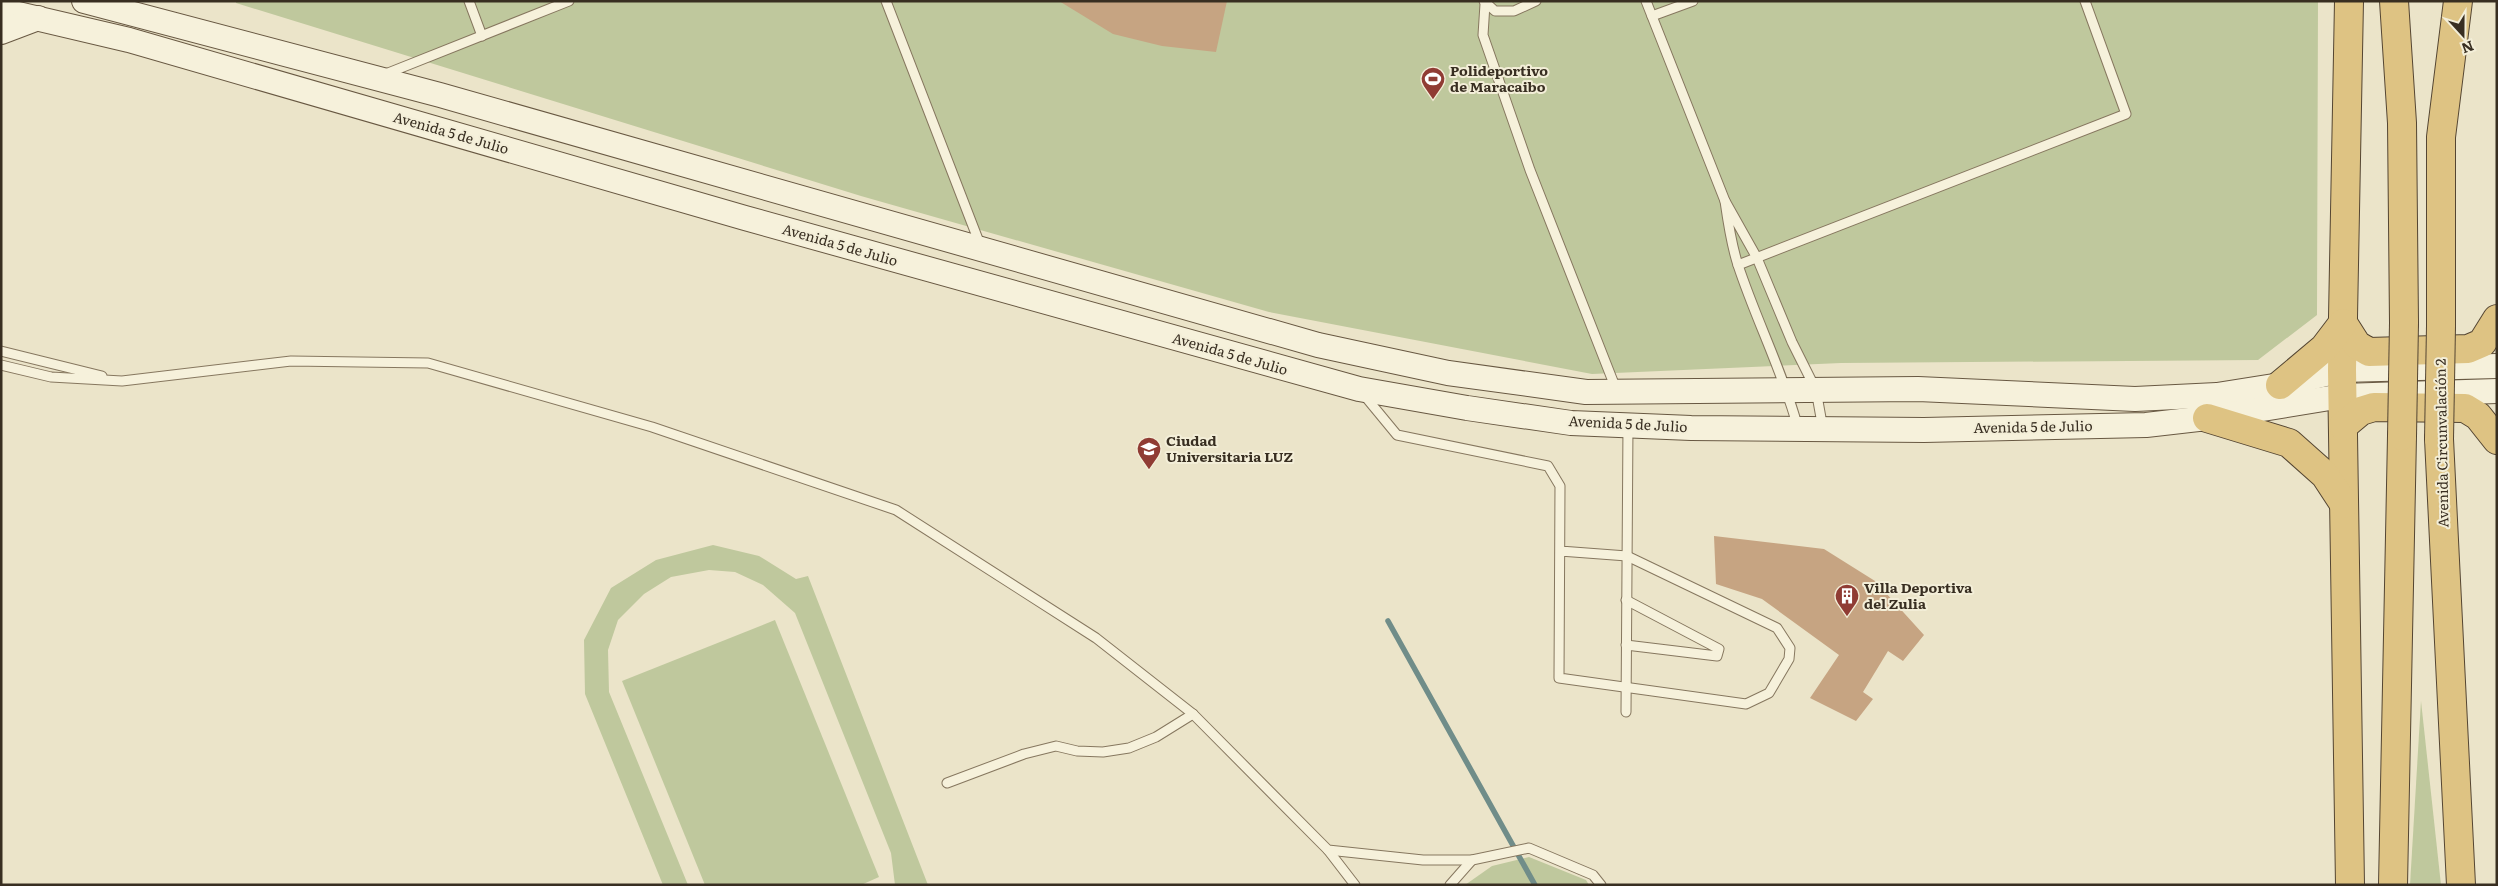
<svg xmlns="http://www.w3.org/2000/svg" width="2498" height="886" font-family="Literata,serif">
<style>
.green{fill:#bfc89d}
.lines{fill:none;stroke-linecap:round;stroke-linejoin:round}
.stream{stroke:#708d89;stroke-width:5.5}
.building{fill:#c6a482}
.service-casing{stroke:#86775f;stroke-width:11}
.secondary-casing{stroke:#685842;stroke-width:26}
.trunk-casing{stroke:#544532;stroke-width:30}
.service{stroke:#f6f1db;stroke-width:9}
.secondary{stroke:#f6f1db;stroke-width:24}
.trunk{stroke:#dec383;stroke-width:28}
.trunk-bridge-casing{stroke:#544532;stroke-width:30;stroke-linecap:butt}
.trunk-bridge{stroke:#dec383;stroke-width:28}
.labels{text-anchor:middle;stroke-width:4;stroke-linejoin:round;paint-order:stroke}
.poi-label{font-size:14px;font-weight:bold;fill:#382e21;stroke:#f3eed8;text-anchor:start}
.street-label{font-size:14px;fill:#382e21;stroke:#f3eed8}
</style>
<rect width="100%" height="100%" fill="#ebe4c9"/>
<g class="green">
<path d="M236 1H2318L2317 315 2258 360 1841 363 1592 374 1269 312 861 196 236 3Z"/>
<path d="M713 545 759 556 796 579 808 576 928 885H895L891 853 795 613 763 585 735 572 709 570 671 577 644 594 618 620 608 650 609 692 688 885H663L585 694 584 640 611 588 656 560Z"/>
<path d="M775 620 879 877 861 885H705L622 681Z"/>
<path d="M2421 701 2441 885H2410Z"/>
<path d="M1529 857 1586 880 1589 885H1465L1492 866Z"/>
</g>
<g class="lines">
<path class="stream" d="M1388 621 1535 885"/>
</g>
<g class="building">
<path d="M1059 1H1227L1216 52 1162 46 1113 34Z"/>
<path d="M1714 536 1824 549 1875 581 1924 635 1903 661 1888 651 1863 692 1873 699 1856 721 1810 698 1839 655 1762 599 1716 584Z"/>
</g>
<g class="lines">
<defs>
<g id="service">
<path d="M469 1 482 36"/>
<path d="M886 1 981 247"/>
<path d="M1484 1 1495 11H1514L1536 1"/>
<path d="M1646 1 1725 201"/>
<path d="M1485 4 1483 35 1530 170 1616 389"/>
<path d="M1652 16 1693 1"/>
<path d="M383 75 569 1"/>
<path d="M1738 265 2126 114 2085 1"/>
<path d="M1 351 102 376"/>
<path d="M1 365 51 377 122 381 291 361 428 363 652 427 896 510 1096 638 1193 714 1328 850 1423 860H1472L1529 848 1593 875 1601 885"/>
<path d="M1364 395 1397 435 1548 466 1560 486 1559 678 1746 704 1769 693 1789 659 1790 648 1777 628 1627 556 1560 551"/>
<path d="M1798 428C1783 372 1756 320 1738 265 1731 244 1728 222 1725 201L1757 258 1792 342 1816 390 1823 429"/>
<path d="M1626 645 1717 656 1719 649 1626 600"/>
<path d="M1626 712 1628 425"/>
<path d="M947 783 1024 754 1056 746 1077 751 1103 752 1129 748 1156 737 1193 714"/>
<path d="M1328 850 1355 885"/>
<path d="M1450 885 1472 860"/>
</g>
<g id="secondary">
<path d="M84 1 440 95 1318 345 1448 373 1586 392 1918 389 2135 399 2217 395 2280 385 2342 370 2497 366"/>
<path d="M1 10 129 40 745 218 1359 389 1467 408 1571 423 1691 428 1924 430 2146 425 2207 418 2342 396 2497 391"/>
<path d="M1 32 38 18"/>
</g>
<g id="trunk">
<path d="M2349 1 2342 370 2350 885"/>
<path d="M2394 1 2402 123 2404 323"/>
<path d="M2343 323 2357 345 2369 352 2468 349 2482 343 2497 319"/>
<path d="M2441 326V137L2458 1"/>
<path d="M2280 385 2324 348 2343 323"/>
<path d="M2207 418 2289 443 2325 475 2344 504"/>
<path d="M2343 426 2361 411 2374 407 2465 408 2478 416 2497 440"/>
<path d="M2439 439 2461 885"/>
<path d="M2393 885 2402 436"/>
</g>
</defs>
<use href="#service" class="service-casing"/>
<use href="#secondary" class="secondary-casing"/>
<use href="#trunk" class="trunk-casing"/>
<use href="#service" class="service"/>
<use href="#secondary" class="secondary"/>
<use href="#trunk" class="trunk"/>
<defs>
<g id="trunk-bridge">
<path d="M2402 436 2404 323"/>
<path d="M2439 439 2441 326"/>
</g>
</defs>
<use href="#trunk-bridge" class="trunk-bridge-casing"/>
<use href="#trunk-bridge" class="trunk-bridge"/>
</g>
<defs>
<symbol id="stadium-pin" viewBox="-11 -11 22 30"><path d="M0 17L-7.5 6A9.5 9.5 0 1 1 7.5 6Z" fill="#903c34" stroke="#f3eed8"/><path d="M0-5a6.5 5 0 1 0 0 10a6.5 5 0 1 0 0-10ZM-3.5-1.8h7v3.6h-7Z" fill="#fff"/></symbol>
<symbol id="university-pin" viewBox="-11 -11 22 30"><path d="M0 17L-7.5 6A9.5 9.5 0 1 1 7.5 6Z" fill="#903c34" stroke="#f3eed8"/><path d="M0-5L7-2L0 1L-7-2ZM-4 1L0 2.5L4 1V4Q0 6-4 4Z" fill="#fff"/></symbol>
<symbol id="building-pin" viewBox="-11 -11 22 30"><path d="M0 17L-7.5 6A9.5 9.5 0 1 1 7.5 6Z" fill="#903c34" stroke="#f3eed8"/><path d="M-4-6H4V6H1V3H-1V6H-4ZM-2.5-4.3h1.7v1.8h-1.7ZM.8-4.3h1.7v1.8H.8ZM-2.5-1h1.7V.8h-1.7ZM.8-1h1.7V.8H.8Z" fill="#fff"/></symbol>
</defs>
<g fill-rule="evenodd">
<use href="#stadium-pin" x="1419" y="65" width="28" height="38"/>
<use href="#university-pin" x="1135" y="435" width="28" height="38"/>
<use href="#building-pin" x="1833" y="582" width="28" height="38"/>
</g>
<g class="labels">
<g class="poi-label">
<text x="1450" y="76">Polideportivo<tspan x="1450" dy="16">de Maracaibo</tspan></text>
<text x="1166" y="446">Ciudad<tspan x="1166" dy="16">Universitaria LUZ</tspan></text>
<text x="1864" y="593">Villa Deportiva<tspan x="1864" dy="16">del Zulia</tspan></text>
</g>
<g class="street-label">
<text transform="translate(451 133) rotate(16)" y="5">Avenida 5 de Julio</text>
<text transform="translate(840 245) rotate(16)" y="5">Avenida 5 de Julio</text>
<text transform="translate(1230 354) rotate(16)" y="5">Avenida 5 de Julio</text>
<text transform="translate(1628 424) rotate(3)" y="5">Avenida 5 de Julio</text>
<text transform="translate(2033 427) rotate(-1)" y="5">Avenida 5 de Julio</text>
<text transform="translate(2442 443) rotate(-91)" y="5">Avenida Circunvalación 2</text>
</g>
</g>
<rect width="2498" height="886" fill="none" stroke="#382e21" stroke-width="5"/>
<g transform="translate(2463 35) rotate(159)" stroke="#f3eed8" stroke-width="4" paint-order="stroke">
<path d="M0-4L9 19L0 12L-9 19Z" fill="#382e21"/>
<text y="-8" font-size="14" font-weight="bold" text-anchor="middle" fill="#382e21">N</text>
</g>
</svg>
